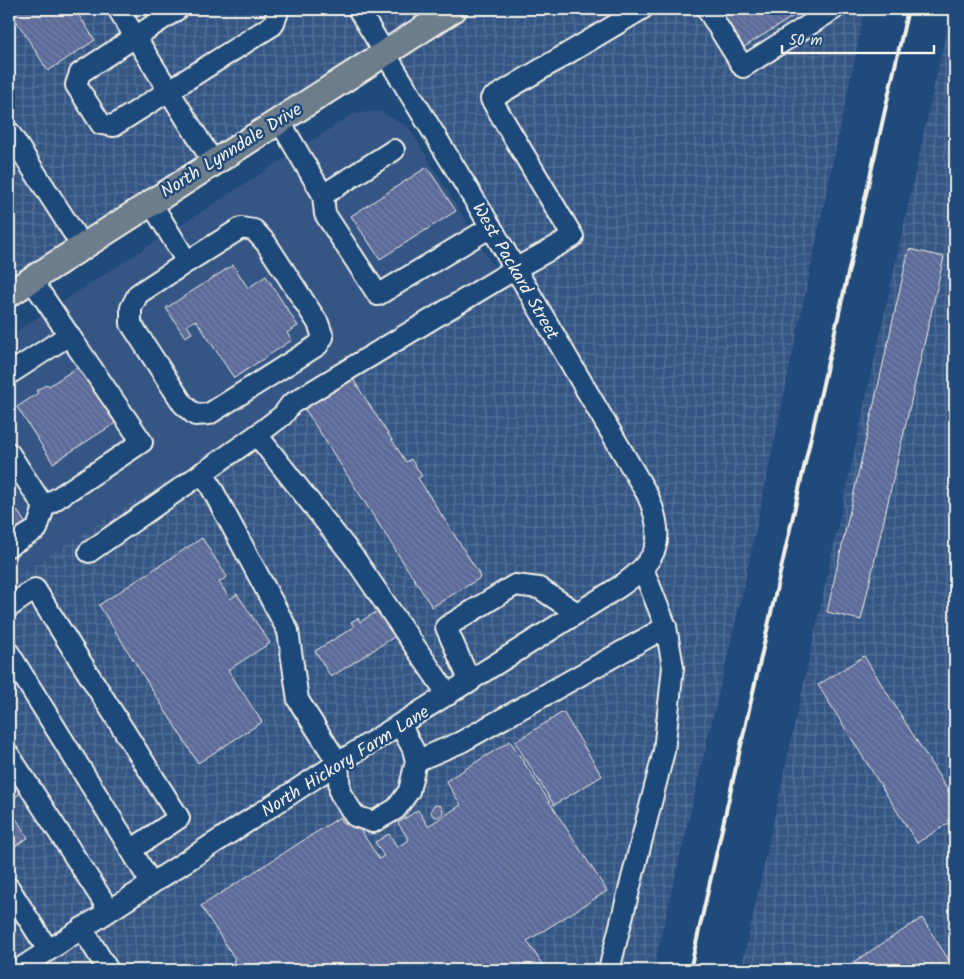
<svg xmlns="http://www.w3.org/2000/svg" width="964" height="979" font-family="Kalam,sans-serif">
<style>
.built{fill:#355785}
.industrial{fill:url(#industrial-grid)}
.building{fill:url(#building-back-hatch);stroke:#f4f1e8}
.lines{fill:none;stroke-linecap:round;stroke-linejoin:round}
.minor-casing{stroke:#f4f1e8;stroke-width:24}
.major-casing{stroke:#f4f1e8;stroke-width:29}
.minor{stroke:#1f4a7a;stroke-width:20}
.major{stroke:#6d7d8c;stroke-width:25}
.rail{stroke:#f4f1e8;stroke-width:4}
.labels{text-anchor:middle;stroke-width:5;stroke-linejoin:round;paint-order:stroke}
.street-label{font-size:18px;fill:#f4f1e8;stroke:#1f4a7a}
</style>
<defs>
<pattern id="industrial-grid" width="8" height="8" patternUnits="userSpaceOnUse" patternTransform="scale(1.25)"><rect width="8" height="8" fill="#355785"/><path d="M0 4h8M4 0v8" fill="none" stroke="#537096"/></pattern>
<pattern id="building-back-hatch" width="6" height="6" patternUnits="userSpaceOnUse" patternTransform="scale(1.25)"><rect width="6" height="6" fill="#5c6a97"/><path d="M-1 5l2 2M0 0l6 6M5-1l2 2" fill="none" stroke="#7480a6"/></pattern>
</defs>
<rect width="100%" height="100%" fill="#1f4a7a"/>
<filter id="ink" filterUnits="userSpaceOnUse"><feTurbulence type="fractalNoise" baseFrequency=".02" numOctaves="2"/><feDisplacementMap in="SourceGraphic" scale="10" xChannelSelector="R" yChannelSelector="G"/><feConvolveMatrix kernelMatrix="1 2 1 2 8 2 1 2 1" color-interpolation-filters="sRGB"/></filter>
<g filter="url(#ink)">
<path class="built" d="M380 111 409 128 496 271 9 581V336L353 114Z"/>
<g class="industrial">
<path d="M9 9H865L743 590 653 970H9V581L496 270 491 227 385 52 9 294Z"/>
<path d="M951 9H955V970H741Z"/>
</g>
<g class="building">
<path d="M9 9H75L95 40 48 71Z"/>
<path d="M720 9H805L744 47Z"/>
<path d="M427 167 456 211 380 259 351 216Z"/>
<path d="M909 249 944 257 861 620 827 612Z"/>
<path d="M233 265 248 288 266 276 298 326 287 333 292 340 234 378 196 320 187 325 192 333 185 337 166 308Z"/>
<path d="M81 365 117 422 53 463 17 407 38 393 36 391 47 384 49 386Z"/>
<path d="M351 376 406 462 411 459 422 476 418 478 478 572 480 578 432 607 303 406Z"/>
<path d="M9 498 26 524 9 535Z"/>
<path d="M202 538 227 577 219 582 230 599 237 594 270 643 228 670 262 722 198 763 99 605Z"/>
<path d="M381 609 397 635 331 677 315 651 354 627 351 622 358 618 360 622Z"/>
<path d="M864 656 955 802V819L917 843 818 685Z"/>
<path d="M563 712 602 776 554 805 515 742Z"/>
<path d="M510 741 607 891 527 941 546 970H239L233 961 235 959 201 906 340 817 345 825 354 820 379 859 384 856 375 842 389 834 397 847 409 840 398 823 418 810 428 826 461 805 446 781Z"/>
<path d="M9 771 22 792 9 801Z"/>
<circle cx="437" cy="811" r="6"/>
<path d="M9 807 28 838 9 850Z"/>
<path d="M922 918 955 970H841Z"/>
</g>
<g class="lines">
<defs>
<g id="minor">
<path d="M118 9 213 162"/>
<path d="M178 9 80 73 76 85 101 124 113 126 273 25 278 12 276 9"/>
<path d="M707 9 743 67 834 9"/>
<path d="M279 120 323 195 325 214 378 295 491 227"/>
<path d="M9 132 82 246"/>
<path d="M323 195 394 150"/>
<path d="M150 201 187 262 138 294 131 308V324L183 404 195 415 209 414 318 345 323 337 318 323 266 243 254 230 241 228 187 262"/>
<path d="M9 374 69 335 31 279"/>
<path d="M257 435 355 559 448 695"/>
<path d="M9 453 44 507"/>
<path d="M203 472 288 631 298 700 338 763 340 793 355 816 373 822 396 809 409 791 416 761 413 749 401 726"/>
<path d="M9 546 37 529 44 507 142 442 69 335"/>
<path d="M89 552 257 435 283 415 291 404 515 269 573 237 491 99 642 9"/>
<path d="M9 607 35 589 179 818 131 850 151 883"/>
<path d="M9 653 131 850"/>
<path d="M470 682 446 627 515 585 539 588 577 613"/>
<path d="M9 755 109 910"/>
<path d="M416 761 461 742 666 627"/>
<path d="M9 888 48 950"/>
<path d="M82 928 108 970"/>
<path d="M18 970 338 763 619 587C659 560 667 539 647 494L491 227 358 9"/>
<path d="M609 970 664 751 673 667 666 627 643 569"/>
</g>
<path id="major" d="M9 294 454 9"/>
</defs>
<use href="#minor" class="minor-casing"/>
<use href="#major" class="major-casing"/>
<use href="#minor" class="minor"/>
<use href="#major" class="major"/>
<path class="rail" d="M690 970 908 9"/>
</g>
</g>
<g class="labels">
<g class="street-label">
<text transform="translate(231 150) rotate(-32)" y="6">North Lynndale Drive</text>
<text transform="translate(516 271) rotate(60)" y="6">West Packard Street</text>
<text transform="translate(345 761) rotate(-32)" y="6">North Hickory Farm Lane</text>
</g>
</g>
<rect width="964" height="979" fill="none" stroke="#1f4a7a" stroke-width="30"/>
<rect x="15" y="15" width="934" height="949" fill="none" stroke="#f4f1e8" stroke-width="2" filter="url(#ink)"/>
<path d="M782 45v8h152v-8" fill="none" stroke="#f4f1e8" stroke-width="2.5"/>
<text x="789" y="45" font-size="15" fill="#f4f1e8" stroke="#1f4a7a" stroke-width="4" paint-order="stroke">50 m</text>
</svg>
